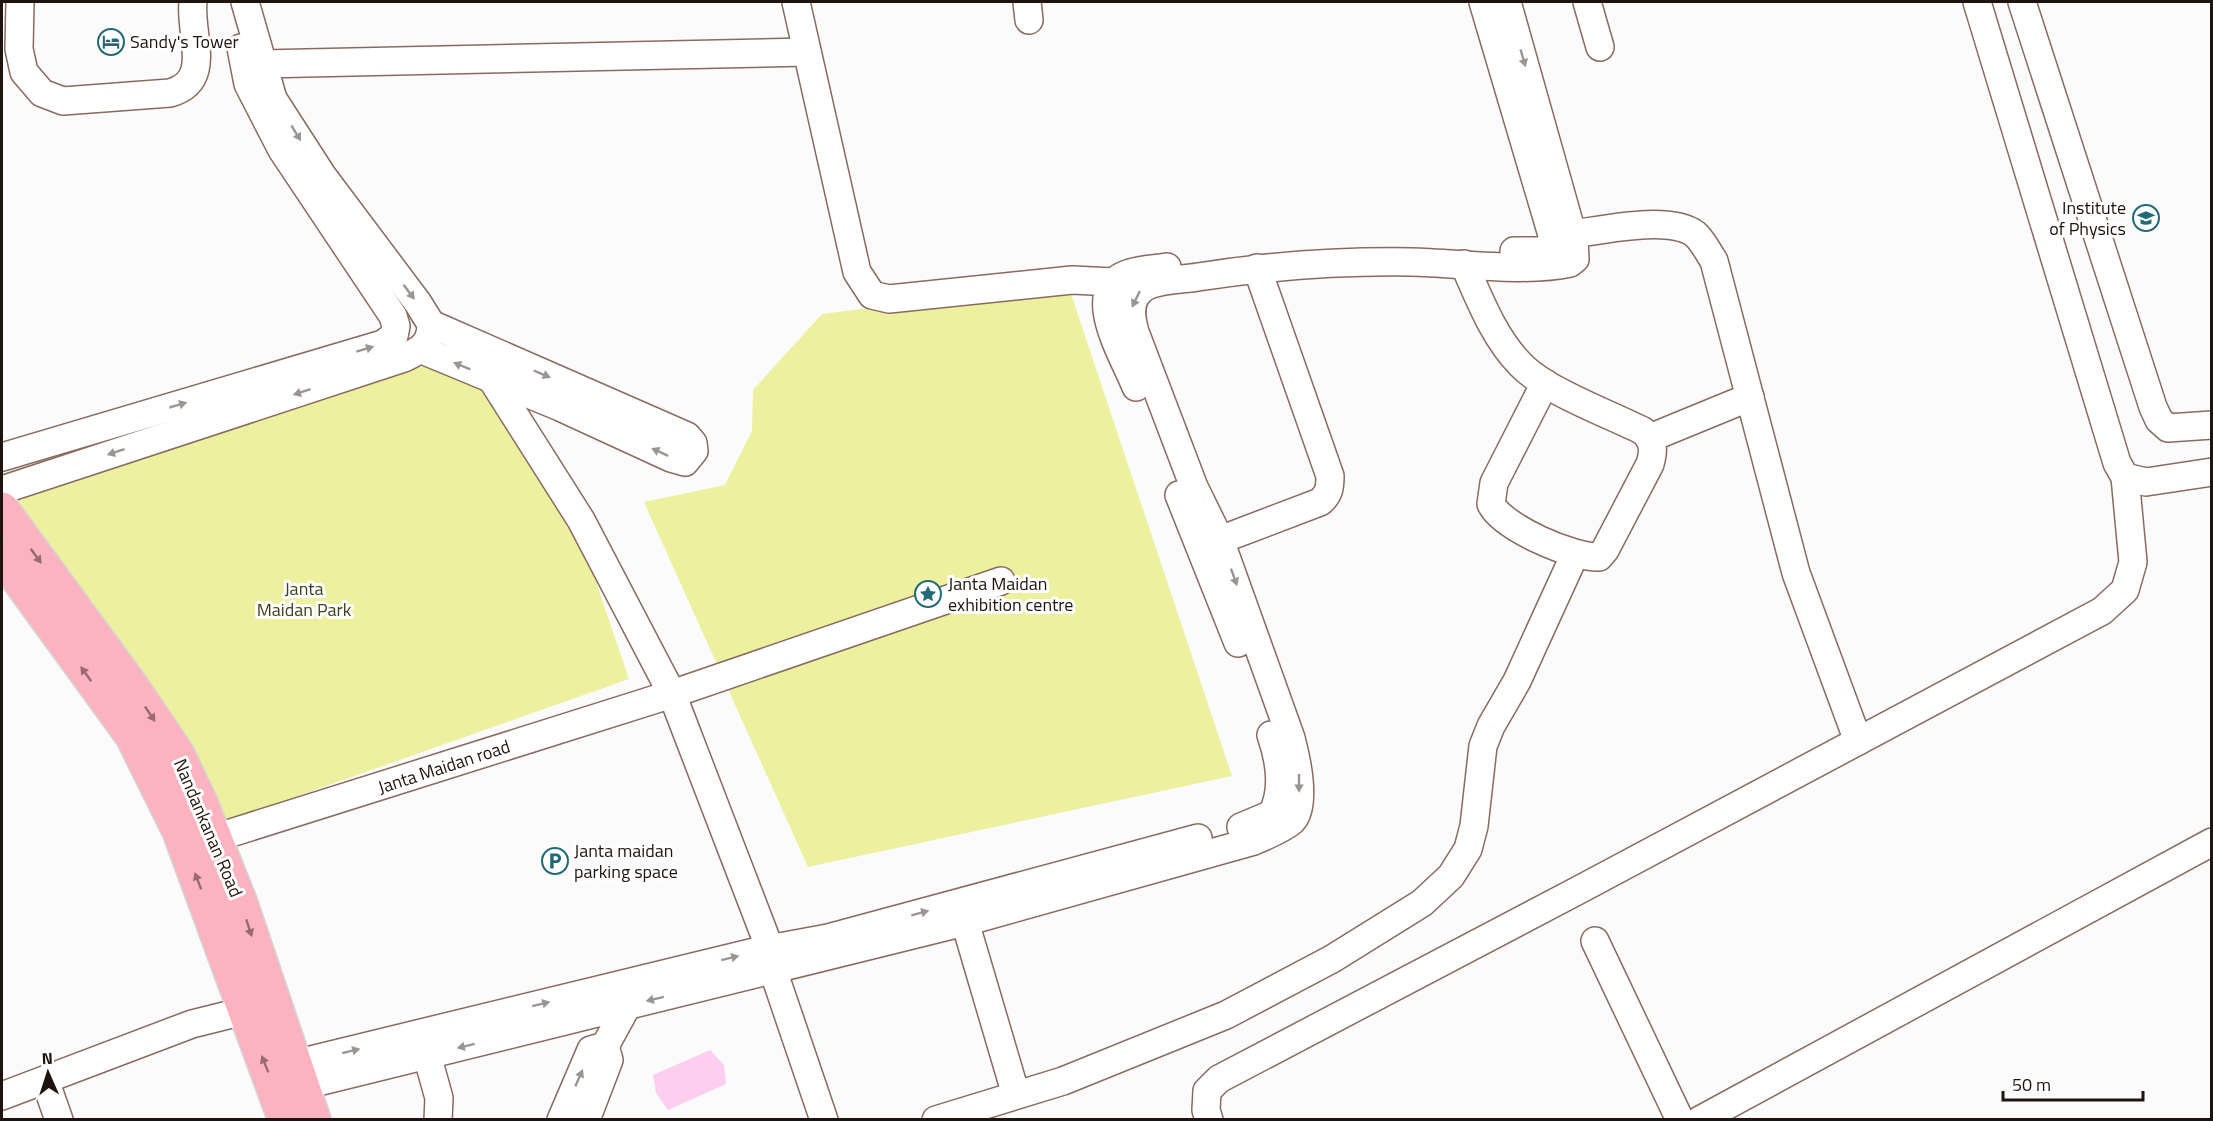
<svg xmlns="http://www.w3.org/2000/svg" width="2213" height="1121" font-family="'Titillium Web',sans-serif">
<style>
.green{fill:#ecf09f}
.water{fill:#fdceef}
.lines{fill:none;stroke-linecap:round;stroke-linejoin:round}
.minor-casing{stroke:#886b5f;stroke-width:30}
.major-casing{stroke:#d6d5d4;stroke-width:36}
.minor{stroke:#fff;stroke-width:27}
.major{stroke:#fcb3c0;stroke-width:33}
.oneway{fill:#9a9593}
.oneway2{fill:#986b70}
.labels{text-anchor:middle;stroke-width:6;stroke-linejoin:round;paint-order:stroke}
.poi-label{font-size:18px;fill:#1e130e;stroke:#fff;text-anchor:start}
.park-label{font-size:18px;fill:#3e3f19;stroke:#fff}
.street-label{font-size:18px;fill:#1e130e;stroke:#fff}
</style>
<rect width="100%" height="100%" fill="#fbfbfb"/>
<g class="green">
<path d="M1067 282 1232 776 808 867 644 502 725 485 752 431 753 390 822 314Z"/>
<path d="M427 365 479 384 581 538 629 679 227 821 10 503Z"/>
</g>
<path class="water" d="M710 1050 724 1065 726 1084 668 1110 656 1093 653 1075Z"/>
<g class="lines">
<defs>
<g id="minor">
<path d="M20 2 19 49 24 72 42 93 63 101 170 93C214 81 189 34 193 2"/>
<path d="M796 2 857 272 872 295 889 299 1072 280 1114 282"/>
<path d="M1027 2 1029 20"/>
<path d="M1483 2 1552 235 1551 246 1543 251H1514"/>
<path d="M1587 2 1600 47"/>
<path d="M1977 2 2117 463 2125 477 2146 482 2212 472"/>
<path d="M2022 2 2153 407 2159 420 2168 428 2212 425"/>
<path d="M262 64 807 52"/>
<path d="M1573 234C1603 230 1669 215 1695 234 1702 240 1709 253 1714 261L1796 573 1858 741"/>
<path d="M1464 264C1479 298 1494 338 1521 365 1546 391 1609 414 1643 431 1654 442 1654 450 1650 464L1605 550 1599 557C1573 558 1503 528 1491 504L1494 483 1545 383"/>
<path d="M422 350 560 407 671 458 685 462 694 451 693 443 687 436 431 324"/>
<path d="M491 378 581 520 672 694 770 949"/>
<path d="M1136 387C1124 356 1080 288 1130 273 1142 269 1155 269 1167 267"/>
<path d="M1650 438 1750 397"/>
<path d="M2 457 383 344 394 336 396 326 393 316 282 150 248 84 241 48"/>
<path d="M2 490 404 358C421 350 431 344 431 324L418 303 322 175 273 99 245 2"/>
<path d="M1179 495 1238 643"/>
<path d="M1220 540 1320 502C1329 494 1330 488 1330 476L1257 268"/>
<path d="M1241 827 1272 814C1285 789 1280 761 1271 735"/>
<path d="M215 838 672 694 1001 581"/>
<path d="M965 922 1016 1095"/>
<path d="M1595 941 1680 1120"/>
<path d="M773 970 824 1120"/>
<path d="M427 1055 439 1098 438 1120"/>
<path d="M294 1064 758 951 828 938 1198 838"/>
<path d="M45 1080 59 1120"/>
<path d="M302 1086 965 922 1254 841C1267 835 1281 830 1292 821 1307 806 1296 757 1291 738L1220 540 1194 487 1135 332C1131 318 1128 301 1141 290 1153 279 1182 280 1198 277 1268 266 1340 261 1411 262 1460 263 1524 273 1570 263L1575 259 1574 240 1507 2"/>
<path d="M2 1096 192 1024 244 1011"/>
<path d="M561 1120 591 1050 605 1046 627 1006"/>
<path d="M586 1120 609 1060 605 1046"/>
<path d="M936 1120 1063 1081 1226 1015 1332 959 1422 903 1451 876 1468 849 1474 826 1483 746 1491 726 1517 681 1575 554"/>
<path d="M1209 1120 1206 1110 1207 1091 1219 1079 1575 892 2102 611 2125 590 2133 562 2125 477"/>
<path d="M1700 1120 2212 842"/>
</g>
<g id="major">
<path d="M2 509 131 685 177 753 201 803 241 904 314 1120"/>
<path d="M2 557 132 736 179 831 285 1120"/>
</g>
</defs>
<use href="#minor" class="minor-casing"/>
<use href="#major" class="major-casing"/>
<use href="#minor" class="minor"/>
<use href="#major" class="major"/>
</g>
<defs><path id="oneway-solid" d="M-6-.8H1V-3.2L6.5 0L1 3.2V.8H-6Z" transform="scale(1.5)"/></defs>
<g class="oneway">
<use href="#oneway-solid" transform="translate(1523 58) rotate(74)"/>
<use href="#oneway-solid" transform="translate(296 133) rotate(59)"/>
<use href="#oneway-solid" transform="translate(409 292) rotate(53)"/>
<use href="#oneway-solid" transform="translate(1136 299) rotate(116)"/>
<use href="#oneway-solid" transform="translate(365 349) rotate(-17)"/>
<use href="#oneway-solid" transform="translate(462 366) rotate(-158)"/>
<use href="#oneway-solid" transform="translate(542 374) rotate(23)"/>
<use href="#oneway-solid" transform="translate(302 392) rotate(162)"/>
<use href="#oneway-solid" transform="translate(178 405) rotate(-16)"/>
<use href="#oneway-solid" transform="translate(116 452) rotate(162)"/>
<use href="#oneway-solid" transform="translate(660 452) rotate(-155)"/>
<use href="#oneway-solid" transform="translate(1234 577) rotate(70)"/>
<use href="#oneway-solid" transform="translate(1299 783) rotate(90)"/>
<use href="#oneway-solid" transform="translate(920 913) rotate(-15)"/>
<use href="#oneway-solid" transform="translate(730 958) rotate(-14)"/>
<use href="#oneway-solid" transform="translate(655 999) rotate(166)"/>
<use href="#oneway-solid" transform="translate(541 1004) rotate(-14)"/>
<use href="#oneway-solid" transform="translate(466 1046) rotate(166)"/>
<use href="#oneway-solid" transform="translate(351 1051) rotate(-14)"/>
<use href="#oneway-solid" transform="translate(579 1078) rotate(-66)"/>
</g>
<g class="oneway2">
<use href="#oneway-solid" transform="translate(36 556) rotate(54)"/>
<use href="#oneway-solid" transform="translate(86 674) rotate(-126)"/>
<use href="#oneway-solid" transform="translate(150 714) rotate(56)"/>
<use href="#oneway-solid" transform="translate(198 881) rotate(-111)"/>
<use href="#oneway-solid" transform="translate(249 928) rotate(72)"/>
<use href="#oneway-solid" transform="translate(265 1064) rotate(-112)"/>
</g>
<defs>
<symbol id="hotel-ring" viewBox="-11 -11 22 22"><circle r="9.5" fill="#fff" stroke="#206975" stroke-width="1.5"/><path d="M-6-4.5h1.5V1H6V5H4.5V3h-9V5H-6ZM-4 0a1.8 1.8 0 1 1 3.6 0ZM.5 0V-2.5h3Q6-2.5 6 0Z" fill="#206975"/></symbol>
<symbol id="university-ring" viewBox="-11 -11 22 22"><circle r="9.5" fill="#fff" stroke="#206975" stroke-width="1.5"/><path d="M0-5L7-2L0 1L-7-2ZM-4 1L0 2.5L4 1V4Q0 6-4 4Z" fill="#206975"/></symbol>
<symbol id="sight-ring" viewBox="-11 -11 22 22"><circle r="9.5" fill="#fff" stroke="#206975" stroke-width="1.5"/><path d="M0-6L1.8-2.2L6-1.7L2.9 1.2L3.7 5.4L0 3.3L-3.7 5.4L-2.9 1.2L-6-1.7L-1.8-2.2Z" fill="#206975"/></symbol>
<symbol id="parking-ring" viewBox="-11 -11 22 22"><circle r="9.5" fill="#fff" stroke="#206975" stroke-width="1.5"/><path d="M-3.5-5.5H1a3.5 3.5 0 0 1 0 7H-1V5.5H-3.5ZM-1-3.4V-.6H.8a1.4 1.4 0 0 0 0-2.8Z" fill="#206975"/></symbol>
</defs>
<g fill-rule="evenodd">
<use href="#hotel-ring" x="96" y="27" width="30" height="30"/>
<use href="#university-ring" x="2131" y="203" width="30" height="30"/>
<use href="#sight-ring" x="913" y="579" width="30" height="30"/>
<use href="#parking-ring" x="540" y="846" width="30" height="30"/>
</g>
<g class="labels">
<g class="poi-label">
<text x="130" y="48">Sandy's Tower</text>
<text x="2126" y="214" text-anchor="end">Institute<tspan x="2126" dy="21">of Physics</tspan></text>
<text x="948" y="590">Janta Maidan<tspan x="948" dy="21">exhibition centre</tspan></text>
<text x="574" y="857">Janta maidan<tspan x="574" dy="21">parking space</tspan></text>
</g>
<g class="park-label">
<text x="304" y="595">Janta<tspan x="304" dy="21">Maidan Park</tspan></text>
</g>
<g class="street-label">
<text transform="translate(444 767) rotate(-18)" y="6">Janta Maidan road</text>
<text transform="translate(208 828) rotate(67)" y="6">Nandankanan Road</text>
</g>
</g>
<rect width="2213" height="1121" fill="none" stroke="#1e130e" stroke-width="6"/>
<g transform="translate(48 1073) rotate(357)" stroke="#ffffff" stroke-width="4.5" paint-order="stroke">
<path d="M0-4.5L10 22L0 15L-10 22Z" fill="#1e130e"/>
<text y="-9" font-size="16" font-weight="bold" text-anchor="middle" fill="#1e130e">N</text>
</g>
<path d="M2003 1091v9h140v-9" fill="none" stroke="#1e130e" stroke-width="3"/>
<text x="2012" y="1091" font-size="18" fill="#1e130e" stroke="#ffffff" stroke-width="4.5" paint-order="stroke">50 m</text>
</svg>
